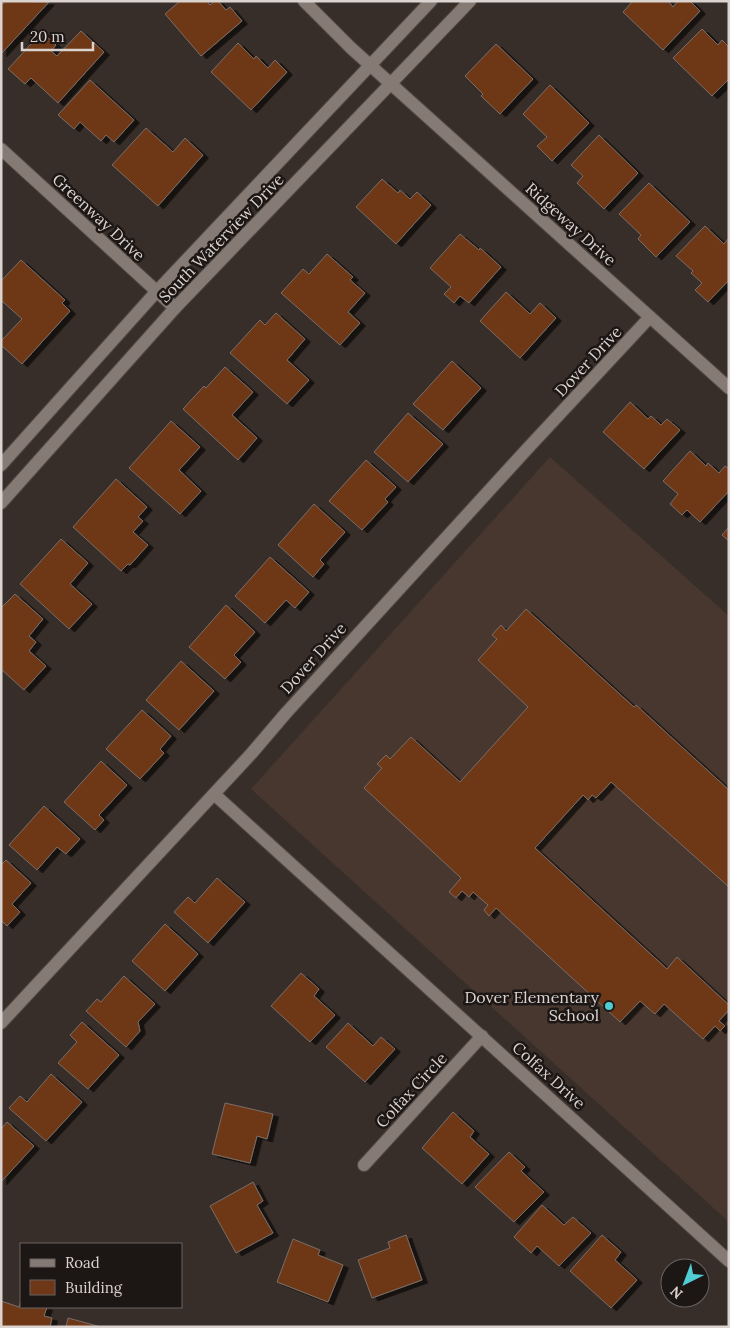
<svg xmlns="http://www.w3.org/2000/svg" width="730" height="1328" font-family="Lora,serif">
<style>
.built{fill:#47372f}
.building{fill:#6e3718;stroke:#7a6e68;filter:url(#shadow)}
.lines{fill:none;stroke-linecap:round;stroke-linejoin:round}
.minor-casing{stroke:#534b46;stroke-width:14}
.minor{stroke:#867a74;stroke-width:12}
.poi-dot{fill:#51ccd3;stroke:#1c1715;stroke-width:2}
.labels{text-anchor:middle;stroke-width:5;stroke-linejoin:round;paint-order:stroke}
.street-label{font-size:16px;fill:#dad3d0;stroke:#1c1715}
.poi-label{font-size:16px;fill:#dad3d0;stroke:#1c1715;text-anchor:end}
</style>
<defs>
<filter id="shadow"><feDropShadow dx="5.5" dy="3" stdDeviation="0" flood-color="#0009"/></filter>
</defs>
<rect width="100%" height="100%" fill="#382e29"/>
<path class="built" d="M550 457 729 616V1222L251 789Z"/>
<g class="building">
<path d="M6 1 49 2 1 54V2L3 4Z"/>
<path d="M180 1H207L210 5 215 1H218L226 10 230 7 242 21 201 56 165 14Z"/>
<path d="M633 1H668L673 7 678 1H690L700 11 663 50 623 12Z"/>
<path d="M702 29 718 45 722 40 729 47V79L712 96 673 58Z"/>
<path d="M81 31 104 52 58 103 31 78 25 84 8 69 42 32 56 45 51 51 57 56Z"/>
<path d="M238 43 254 59 256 56 268 68 275 60 287 72 251 110 211 72Z"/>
<path d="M496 44 533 79 500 114 481 96 483 94 465 76Z"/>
<path d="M90 80 134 120 114 142 106 135 101 141 80 122 74 129 58 115Z"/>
<path d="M550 85 589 123 552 161 537 146 547 137 523 114Z"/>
<path d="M146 128 173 152 185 138 203 155 158 206 112 165Z"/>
<path d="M599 135 638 173 604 209 577 183 583 176 571 165Z"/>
<path d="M382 179 398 193 400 190 410 199 417 192 431 205 396 244 356 207Z"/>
<path d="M649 183 690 222 656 257 638 239 641 235 619 214Z"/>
<path d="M705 226 724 244 729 238V280L708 302 695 290 702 283 691 273 693 271 676 256Z"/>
<path d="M460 234 479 250 480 248 501 267 469 303 460 296 454 303 444 294 451 287 430 268Z"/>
<path d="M327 254 353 277 350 280 365 293 348 312 360 323 340 345 281 293 303 269 309 274Z"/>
<path d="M21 260 65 300 62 303 70 311 22 364 1 345V341L22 319 1 300V281Z"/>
<path d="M506 292 530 314 540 303 556 318 520 358 480 321Z"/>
<path d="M276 313 305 339 287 360 309 380 287 404 230 353 260 320 265 325Z"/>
<path d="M452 361 481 388 443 430 413 404Z"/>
<path d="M225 367 253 392 232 415 257 438 238 460 183 409 204 386 206 388Z"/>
<path d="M630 402 648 419 651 416 661 425 667 419 680 430 644 469 603 432Z"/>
<path d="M408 413 443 444 408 482 374 452Z"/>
<path d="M171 421 200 447 179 470 201 491 180 514 129 468Z"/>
<path d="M690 451 706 466 708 463 719 473 725 466 729 469V491L700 522 687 510 682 515 670 504 678 494 663 481Z"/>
<path d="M366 460 396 487 385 499 388 502 362 530 329 501Z"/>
<path d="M116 479 147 507 138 517 143 521 133 532 148 545 130 565 128 564 121 571 73 527Z"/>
<path d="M314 504 345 532 320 560 324 564 313 577 278 545Z"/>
<path d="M729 527V541L722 535Z"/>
<path d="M61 539 88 563 70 584 92 604 69 629 20 584Z"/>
<path d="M270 557 309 592 295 608 286 600 265 623 235 596Z"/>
<path d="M15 594 43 619 29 636 36 642 29 651 46 666 24 690 1 669V608Z"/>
<path d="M226 605 255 632 234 655 241 662 225 679 189 647Z"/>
<path d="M526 609 634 707 636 705 729 790V887L611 782 596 798 592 795 588 800 583 795 535 848 667 969 677 957 729 1005V1010L719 1021 725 1026 720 1031 715 1026 703 1039 664 1004 655 1014 640 1001 620 1022 496 908 489 916 484 910 488 905 473 892 469 897 462 891 456 898 449 892 461 878 364 788 382 768 377 764 386 755 390 759 411 737 460 782 528 707 478 660 497 639 492 635 501 625 506 631Z"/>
<path d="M181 661 214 691 179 730 146 700Z"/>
<path d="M142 710 171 736 160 749 164 753 140 779 106 749Z"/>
<path d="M101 761 127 785 99 815 104 820 95 830 64 802Z"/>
<path d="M44 806 80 839 66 854 57 847 37 870 9 845Z"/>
<path d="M6 860 31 883 12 904 20 912 7 926 1 920V865Z"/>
<path d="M217 878 245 902 208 943 174 912 188 897 195 903Z"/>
<path d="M165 924 198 954 165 991 132 961Z"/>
<path d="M301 973 319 989 314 996 335 1015 310 1042 271 1006Z"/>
<path d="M124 976 155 1004 138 1022 140 1031 126 1047 86 1011 97 999 101 1002Z"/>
<path d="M82 1022 119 1055 88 1089 58 1063 77 1042 70 1035Z"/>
<path d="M348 1023 373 1046 381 1037 395 1049 365 1082 326 1047Z"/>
<path d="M51 1074 82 1102 46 1141 9 1108 20 1096 27 1102Z"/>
<path d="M225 1103 273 1114 267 1139 257 1136 250 1163 212 1154Z"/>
<path d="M453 1112 474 1131 470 1137 489 1154 462 1184 422 1148Z"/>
<path d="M7 1122 34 1146 1 1182V1129Z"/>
<path d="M509 1152 525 1167 521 1171 544 1192 514 1222 475 1187Z"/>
<path d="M253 1182 263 1201 257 1205 273 1233 236 1253 210 1206Z"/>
<path d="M542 1205 564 1225 573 1217 591 1233 559 1266 537 1246 531 1253 514 1237Z"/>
<path d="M406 1235 422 1280 372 1298 358 1260 390 1248 388 1242Z"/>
<path d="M602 1235 621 1252 615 1260 637 1280 611 1308 570 1271Z"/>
<path d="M293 1239 320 1250 318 1255 343 1265 328 1302 277 1282Z"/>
<path d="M21 1300V1307H47L44 1316 52 1318 50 1327H1V1301L19 1307Z"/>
<path d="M68 1318 101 1327H66Z"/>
</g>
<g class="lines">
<defs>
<g id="minor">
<path d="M304 1 351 48 729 388"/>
<path d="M1 149 175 308"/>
<path d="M1 465 157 291 431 1"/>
<path d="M1 503 175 308 470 1"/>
<path d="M214 794 729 1261"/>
<path d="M1 1023 251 754 286 713 528 448 650 317"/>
<path d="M364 1165 482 1036"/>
</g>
</defs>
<use href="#minor" class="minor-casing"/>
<use href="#minor" class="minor"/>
</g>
<circle class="poi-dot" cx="609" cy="1006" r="5"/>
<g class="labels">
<g class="street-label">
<text transform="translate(99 217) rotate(43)" y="6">Greenway Drive</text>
<text transform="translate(571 224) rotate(42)" y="6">Ridgeway Drive</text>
<text transform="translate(221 238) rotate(-46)" y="6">South Waterview Drive</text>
<text transform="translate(588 361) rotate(-47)" y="6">Dover Drive</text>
<text transform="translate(313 658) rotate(-48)" y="6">Dover Drive</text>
<text transform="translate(549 1075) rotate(42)" y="6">Colfax Drive</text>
<text transform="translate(411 1090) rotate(-47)" y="6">Colfax Circle</text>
</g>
<g class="poi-label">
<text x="599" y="1003">Dover Elementary<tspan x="599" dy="18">School</tspan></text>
</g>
</g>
<rect width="730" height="1328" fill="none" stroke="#dad3d0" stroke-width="5"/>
<rect x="20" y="1243" width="162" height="65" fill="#1c1715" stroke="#686260"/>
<rect x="30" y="1259" width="25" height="8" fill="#867a74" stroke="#686260"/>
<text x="65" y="1268" font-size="15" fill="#dad3d0">Road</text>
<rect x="30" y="1280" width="25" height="15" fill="#6e3718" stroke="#686260"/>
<text x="65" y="1293" font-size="15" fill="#dad3d0">Building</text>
<g transform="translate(685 1283) rotate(222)"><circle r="24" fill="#1c1715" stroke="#686260"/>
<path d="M0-4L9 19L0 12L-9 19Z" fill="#51ccd3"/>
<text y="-8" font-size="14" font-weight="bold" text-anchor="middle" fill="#dad3d0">N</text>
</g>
<path d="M22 42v8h71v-8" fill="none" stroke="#dad3d0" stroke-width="2.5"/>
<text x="30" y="42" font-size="15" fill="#dad3d0" stroke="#1c1715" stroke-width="4" paint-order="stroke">20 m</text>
</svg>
